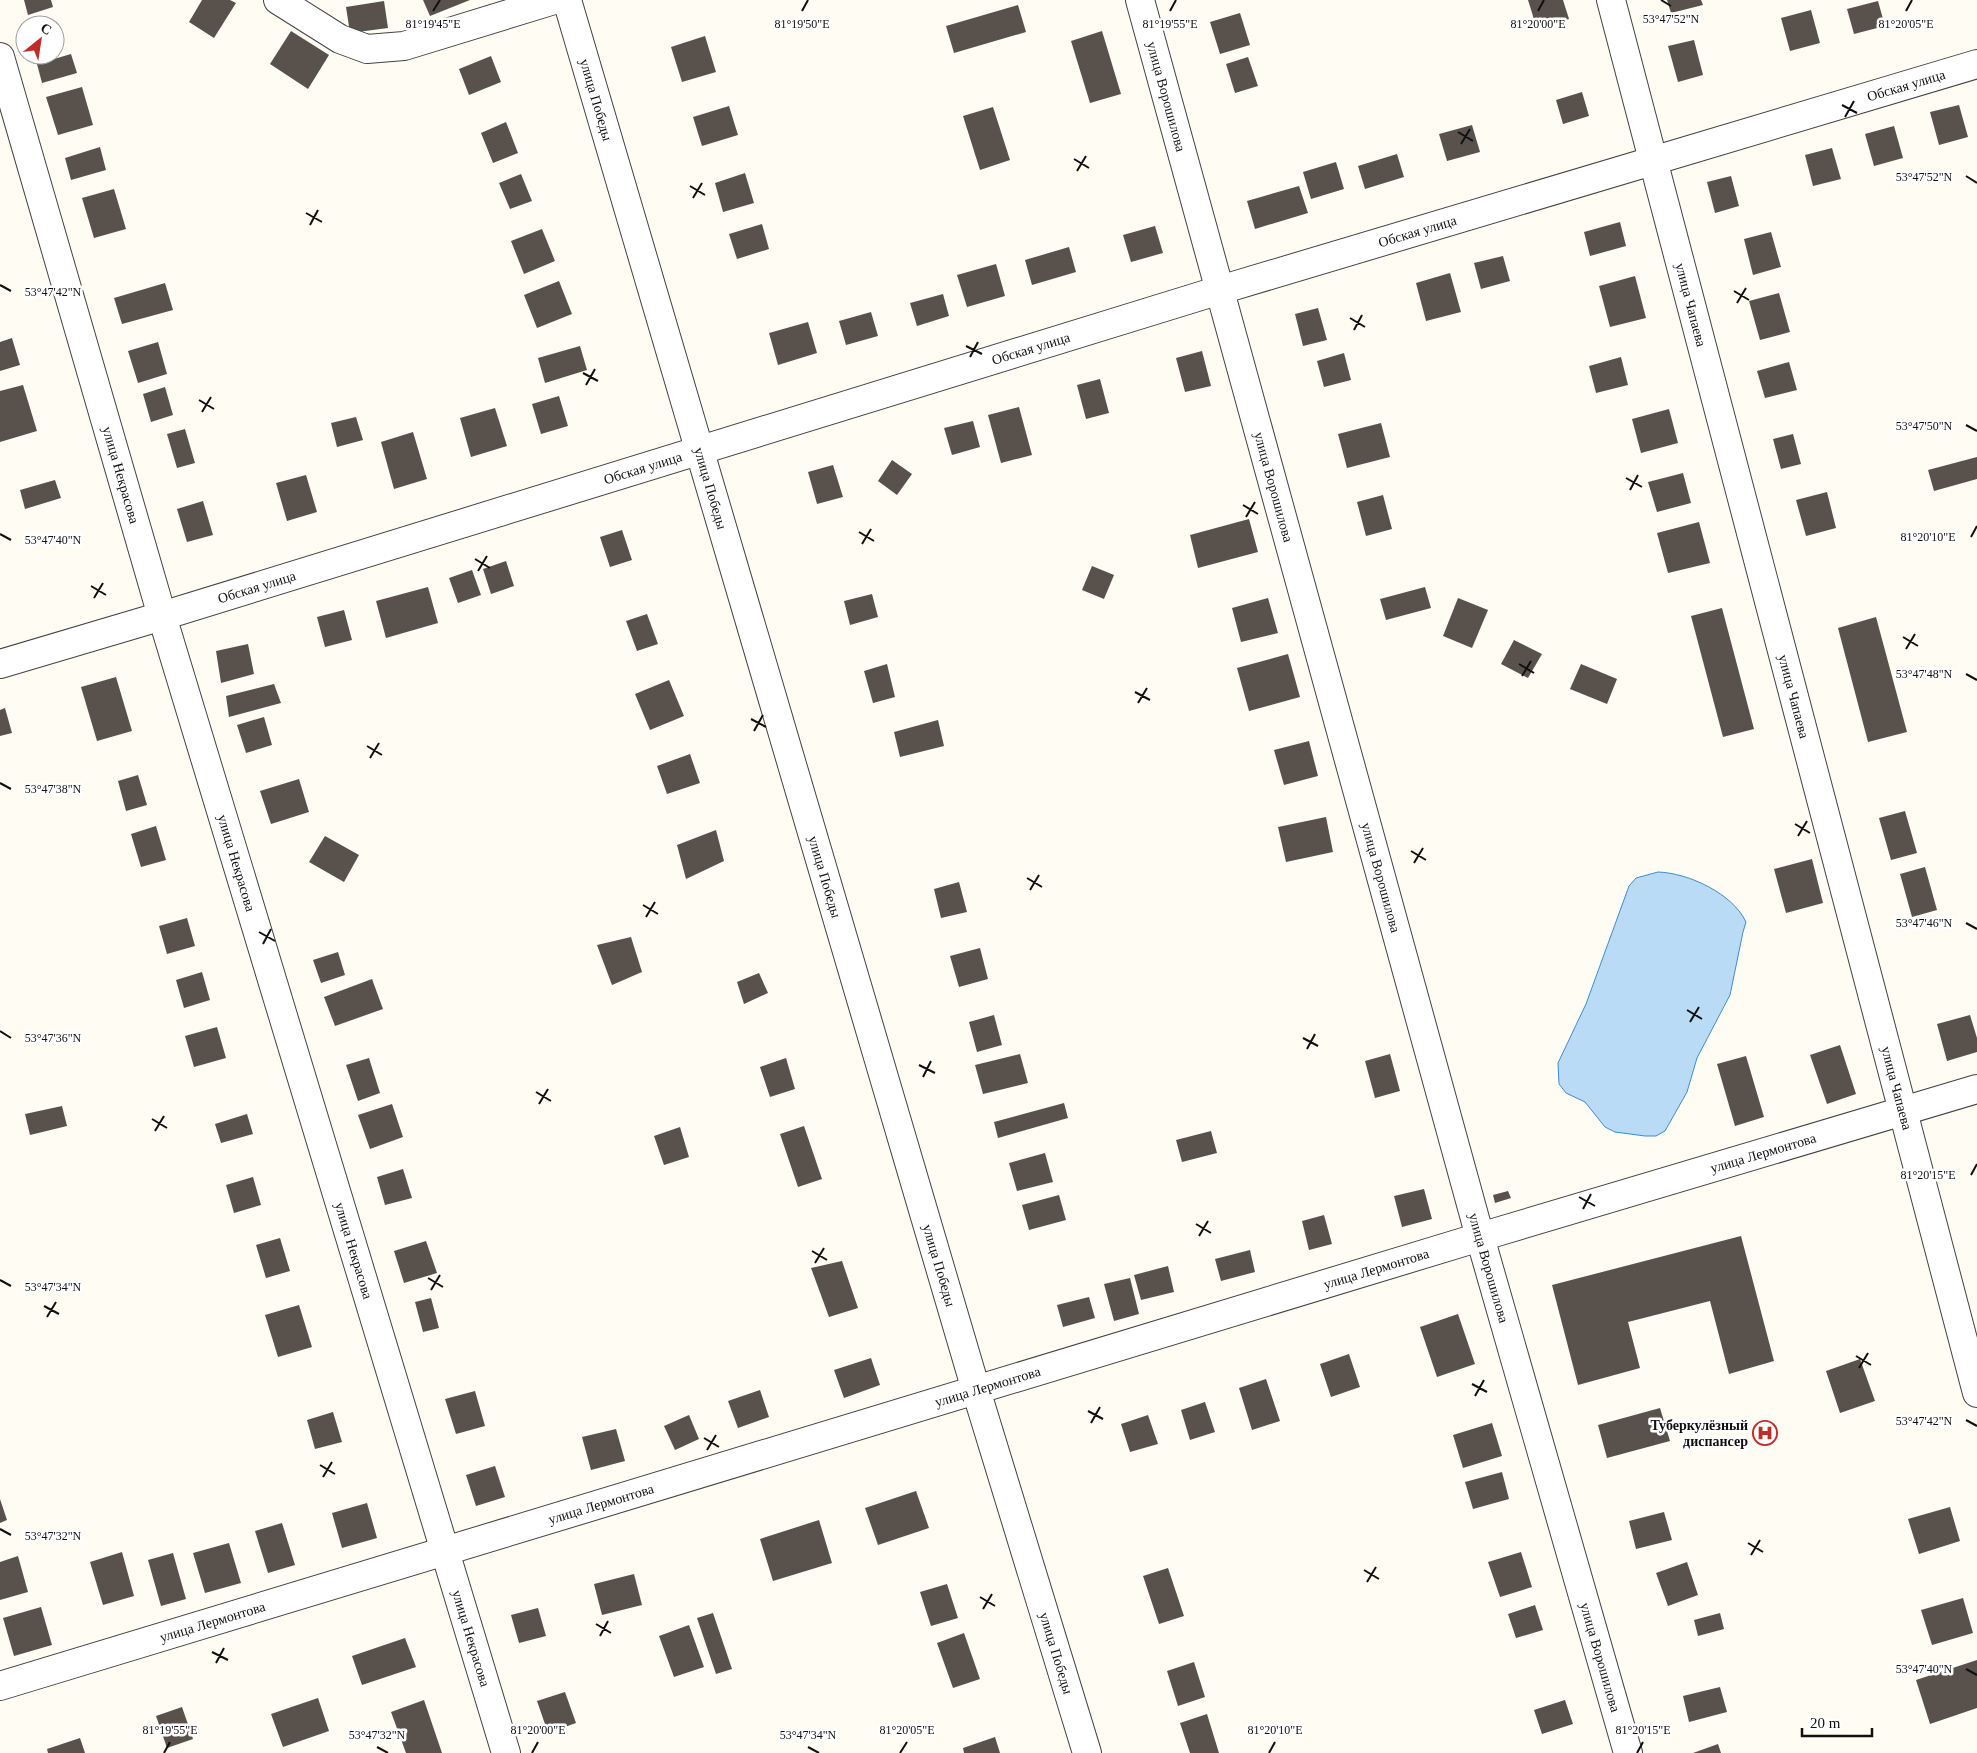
<svg xmlns="http://www.w3.org/2000/svg" width="1977" height="1753" font-family="Georgia,serif">
<style>
.water{fill:#b9dbf5;stroke:#418bcc}
.building{fill:#59524c}
.lines{fill:none;stroke-linecap:round;stroke-linejoin:round}
.minor-casing{stroke:#434343;stroke-width:30}
.minor{stroke:#fff;stroke-width:28}
.ticks{fill:none;stroke:#101010;stroke-width:2}
.labels{text-anchor:middle;stroke-width:5;stroke-linejoin:round;paint-order:stroke}
.street-label{font-size:14px;fill:#101010;stroke:#fff}
.poi-label{font-size:14px;font-weight:bold;fill:#101010;stroke:#fff;text-anchor:end}
.ticks-label{font-size:12px;text-anchor:middle;fill:#101010;stroke:#fff;stroke-width:5;stroke-linejoin:round;paint-order:stroke}
</style>
<rect width="100%" height="100%" fill="#fffdf3"/>
<path class="water" d="M1658 872C1689 873 1733 894 1746 922L1743 932 1730 995 1697 1058 1687 1092 1665 1131 1656 1136H1645L1615 1132 1605 1127 1585 1102 1566 1093 1559 1084 1558 1063 1586 1004 1629 886 1636 878Z"/>
<g class="building">
<path d="M24 0H51L53 7 28 15Z"/>
<path d="M202 0H230L236 3 214 38 189 22Z"/>
<path d="M423 0H470L430 16Z"/>
<path d="M1528 0H1563L1569 19 1537 29Z"/>
<path d="M1667 0H1701L1703 5 1671 13Z"/>
<path d="M384 1 388 28 350 33 346 7Z"/>
<path d="M1878 1 1885 26 1854 34 1847 9Z"/>
<path d="M1018 5 1026 32 954 53 946 26Z"/>
<path d="M1811 10 1820 43 1790 51 1781 18Z"/>
<path d="M1240 13 1250 45 1220 54 1210 22Z"/>
<path d="M291 31 329 55 308 89 270 64Z"/>
<path d="M1102 31 1121 94 1090 103 1071 41Z"/>
<path d="M705 36 716 72 682 82 671 47Z"/>
<path d="M1694 40 1703 75 1678 82 1668 46Z"/>
<path d="M71 54 77 73 42 83 37 64Z"/>
<path d="M491 56 501 82 469 95 459 69Z"/>
<path d="M1248 57 1258 86 1235 93 1226 64Z"/>
<path d="M82 87 93 125 58 135 46 97Z"/>
<path d="M1582 92 1589 116 1563 124 1556 100Z"/>
<path d="M1959 105 1968 137 1939 145 1930 112Z"/>
<path d="M729 106 738 135 702 146 693 117Z"/>
<path d="M993 107 1010 160 980 170 963 116Z"/>
<path d="M506 122 518 153 493 163 481 133Z"/>
<path d="M1472 125 1480 152 1447 161 1439 134Z"/>
<path d="M1894 126 1903 158 1874 166 1865 134Z"/>
<path d="M100 147 106 170 71 180 65 158Z"/>
<path d="M1832 148 1841 179 1813 186 1805 155Z"/>
<path d="M1397 154 1404 177 1365 189 1358 166Z"/>
<path d="M1336 162 1344 189 1311 199 1303 172Z"/>
<path d="M745 173 754 203 723 212 715 183Z"/>
<path d="M521 174 532 201 510 209 499 183Z"/>
<path d="M1731 176 1739 206 1715 213 1707 182Z"/>
<path d="M1299 186 1308 213 1255 229 1247 201Z"/>
<path d="M114 189 126 229 94 238 82 198Z"/>
<path d="M1620 222 1626 246 1590 256 1584 232Z"/>
<path d="M762 224 769 249 737 259 729 234Z"/>
<path d="M1155 226 1163 253 1131 262 1123 235Z"/>
<path d="M542 229 555 261 524 274 511 241Z"/>
<path d="M1771 232 1781 267 1753 275 1744 239Z"/>
<path d="M1069 247 1076 272 1032 285 1025 260Z"/>
<path d="M1503 256 1510 281 1481 289 1474 263Z"/>
<path d="M996 264 1005 296 967 307 957 275Z"/>
<path d="M1450 273 1461 312 1426 321 1416 283Z"/>
<path d="M1635 276 1646 318 1610 327 1599 286Z"/>
<path d="M559 281 572 314 537 328 524 295Z"/>
<path d="M165 283 173 310 122 324 114 298Z"/>
<path d="M1779 293 1790 332 1760 340 1749 301Z"/>
<path d="M943 294 949 316 917 326 910 303Z"/>
<path d="M1318 308 1327 340 1303 346 1295 314Z"/>
<path d="M871 312 878 336 846 345 839 321Z"/>
<path d="M808 322 817 353 778 365 769 333Z"/>
<path d="M12 338 20 365 0 371V342Z"/>
<path d="M158 342 167 374 138 383 128 351Z"/>
<path d="M580 346 587 370 545 383 538 358Z"/>
<path d="M1202 351 1211 386 1185 392 1176 358Z"/>
<path d="M1344 353 1351 380 1324 387 1317 361Z"/>
<path d="M1621 357 1628 385 1596 393 1589 366Z"/>
<path d="M1789 362 1797 390 1765 398 1757 371Z"/>
<path d="M1100 379 1109 413 1086 419 1077 385Z"/>
<path d="M23 385 37 431 0 442V391Z"/>
<path d="M165 387 173 415 151 422 143 394Z"/>
<path d="M559 396 568 426 541 434 532 404Z"/>
<path d="M1019 407 1032 455 1001 463 988 415Z"/>
<path d="M495 408 507 446 471 457 460 418Z"/>
<path d="M1669 409 1678 443 1641 453 1632 419Z"/>
<path d="M356 417 363 440 337 447 331 423Z"/>
<path d="M973 421 980 447 952 455 944 428Z"/>
<path d="M1381 423 1390 457 1347 468 1338 434Z"/>
<path d="M185 429 195 463 177 468 167 434Z"/>
<path d="M413 432 427 479 394 489 381 442Z"/>
<path d="M1793 434 1801 464 1781 469 1773 439Z"/>
<path d="M1977 457V479L1934 491 1928 470Z"/>
<path d="M892 460 912 474 897 495 878 481Z"/>
<path d="M833 465 843 497 817 504 808 472Z"/>
<path d="M1683 473 1691 503 1657 512 1648 482Z"/>
<path d="M306 475 317 512 287 521 276 483Z"/>
<path d="M55 480 61 498 25 509 20 490Z"/>
<path d="M1827 492 1836 528 1806 536 1796 500Z"/>
<path d="M1383 495 1392 529 1366 536 1357 502Z"/>
<path d="M203 501 213 535 187 542 177 509Z"/>
<path d="M1249 519 1258 552 1198 568 1190 535Z"/>
<path d="M1699 522 1710 563 1668 573 1657 533Z"/>
<path d="M622 530 632 560 610 567 600 537Z"/>
<path d="M506 561 514 586 491 594 483 569Z"/>
<path d="M1092 566 1114 575 1104 599 1082 590Z"/>
<path d="M472 570 481 595 458 603 449 578Z"/>
<path d="M428 587 438 623 386 638 376 601Z"/>
<path d="M1425 587 1431 608 1386 620 1380 599Z"/>
<path d="M872 594 878 617 850 625 844 601Z"/>
<path d="M1268 598 1278 633 1241 642 1232 608Z"/>
<path d="M1458 598 1488 610 1472 648 1443 636Z"/>
<path d="M1722 608 1754 729 1723 737 1691 616Z"/>
<path d="M344 610 352 640 325 647 317 617Z"/>
<path d="M647 614 658 644 637 651 626 621Z"/>
<path d="M1876 617 1907 732 1868 742 1838 628Z"/>
<path d="M1514 640 1542 654 1528 678 1501 664Z"/>
<path d="M248 644 254 674 221 683 216 651Z"/>
<path d="M1288 654 1300 697 1249 711 1237 668Z"/>
<path d="M887 664 895 697 873 703 864 671Z"/>
<path d="M1581 664 1617 679 1607 704 1570 689Z"/>
<path d="M116 677 132 731 97 741 81 687Z"/>
<path d="M669 680 684 716 650 730 635 694Z"/>
<path d="M274 684 281 703 229 717 226 696Z"/>
<path d="M5 708 12 733 0 736V710Z"/>
<path d="M264 717 272 745 246 753 237 725Z"/>
<path d="M938 720 944 746 900 757 894 732Z"/>
<path d="M1309 741 1318 776 1284 785 1274 750Z"/>
<path d="M690 754 700 783 667 794 657 766Z"/>
<path d="M138 775 147 805 126 811 118 781Z"/>
<path d="M299 779 309 812 271 824 260 791Z"/>
<path d="M1905 811 1917 853 1891 860 1879 818Z"/>
<path d="M1326 817 1333 852 1286 862 1278 827Z"/>
<path d="M156 826 166 860 141 867 131 834Z"/>
<path d="M716 830 724 861 686 879 677 845Z"/>
<path d="M325 836 359 855 344 882 309 862Z"/>
<path d="M1812 859 1823 903 1786 913 1774 869Z"/>
<path d="M1925 867 1937 910 1912 917 1900 874Z"/>
<path d="M959 882 967 912 941 918 934 889Z"/>
<path d="M187 918 195 946 167 954 159 926Z"/>
<path d="M631 937 642 972 612 985 597 945Z"/>
<path d="M980 948 988 979 959 987 950 956Z"/>
<path d="M338 952 345 975 321 983 313 960Z"/>
<path d="M202 972 210 1000 184 1008 176 980Z"/>
<path d="M759 973 768 993 744 1004 737 982Z"/>
<path d="M372 979 383 1009 335 1026 324 997Z"/>
<path d="M994 1015 1002 1045 977 1052 969 1022Z"/>
<path d="M1970 1015 1977 1038V1052L1947 1061 1937 1024Z"/>
<path d="M217 1027 226 1058 194 1067 185 1036Z"/>
<path d="M1840 1045 1856 1094 1827 1104 1810 1055Z"/>
<path d="M1020 1054 1028 1083 983 1094 975 1065Z"/>
<path d="M1390 1054 1400 1091 1375 1098 1365 1061Z"/>
<path d="M1746 1056 1764 1117 1735 1126 1717 1064Z"/>
<path d="M369 1058 380 1093 358 1101 346 1065Z"/>
<path d="M786 1058 795 1089 770 1097 760 1067Z"/>
<path d="M1064 1103 1068 1118 998 1138 994 1122Z"/>
<path d="M392 1104 403 1137 370 1149 358 1115Z"/>
<path d="M62 1106 67 1126 30 1135 25 1114Z"/>
<path d="M247 1114 253 1134 221 1143 215 1124Z"/>
<path d="M804 1126 822 1179 798 1187 780 1134Z"/>
<path d="M680 1127 689 1157 664 1165 654 1136Z"/>
<path d="M1211 1131 1217 1153 1182 1162 1176 1140Z"/>
<path d="M1045 1153 1053 1182 1017 1191 1009 1163Z"/>
<path d="M403 1169 412 1198 385 1205 377 1177Z"/>
<path d="M253 1177 261 1205 234 1213 226 1185Z"/>
<path d="M1424 1189 1432 1219 1402 1227 1394 1196Z"/>
<path d="M1508 1191 1511 1198 1495 1203 1493 1195Z"/>
<path d="M1059 1195 1066 1220 1029 1230 1022 1205Z"/>
<path d="M1324 1215 1332 1244 1309 1250 1302 1221Z"/>
<path d="M1741 1236 1774 1361 1729 1374 1710 1301 1628 1322 1640 1368 1578 1385 1552 1285Z"/>
<path d="M280 1238 290 1271 266 1278 256 1245Z"/>
<path d="M426 1241 437 1273 404 1283 394 1251Z"/>
<path d="M1250 1250 1255 1272 1221 1281 1215 1259Z"/>
<path d="M842 1261 858 1308 829 1317 811 1268Z"/>
<path d="M1168 1266 1174 1292 1141 1300 1134 1275Z"/>
<path d="M1130 1278 1139 1314 1114 1321 1104 1284Z"/>
<path d="M1089 1297 1095 1318 1063 1327 1057 1305Z"/>
<path d="M431 1298 439 1328 423 1332 415 1302Z"/>
<path d="M299 1305 312 1347 278 1357 265 1315Z"/>
<path d="M1458 1314 1475 1364 1437 1377 1420 1327Z"/>
<path d="M1349 1354 1360 1387 1331 1397 1320 1364Z"/>
<path d="M871 1358 880 1385 844 1398 834 1370Z"/>
<path d="M1860 1359 1875 1401 1840 1413 1826 1371Z"/>
<path d="M1266 1379 1280 1421 1252 1430 1239 1388Z"/>
<path d="M760 1390 769 1417 738 1428 728 1401Z"/>
<path d="M475 1391 485 1426 456 1434 445 1399Z"/>
<path d="M1205 1402 1215 1432 1190 1440 1181 1410Z"/>
<path d="M1660 1408 1670 1441 1607 1458 1598 1425Z"/>
<path d="M333 1412 342 1442 315 1449 307 1420Z"/>
<path d="M689 1415 699 1439 675 1450 664 1426Z"/>
<path d="M1148 1415 1158 1444 1130 1452 1121 1424Z"/>
<path d="M1492 1423 1502 1456 1463 1468 1453 1435Z"/>
<path d="M616 1429 625 1461 591 1470 582 1437Z"/>
<path d="M495 1466 505 1497 476 1506 466 1475Z"/>
<path d="M1502 1472 1509 1499 1473 1509 1465 1482Z"/>
<path d="M916 1491 929 1528 878 1545 865 1508Z"/>
<path d="M0 1499 7 1520 0 1523Z"/>
<path d="M367 1503 377 1538 342 1548 332 1513Z"/>
<path d="M1950 1507 1960 1541 1919 1554 1908 1519Z"/>
<path d="M1664 1512 1672 1540 1636 1549 1629 1521Z"/>
<path d="M819 1520 832 1563 773 1581 760 1539Z"/>
<path d="M282 1523 295 1565 268 1573 255 1531Z"/>
<path d="M229 1543 241 1583 205 1593 193 1553Z"/>
<path d="M122 1552 134 1596 103 1605 90 1562Z"/>
<path d="M1521 1552 1532 1587 1500 1597 1488 1562Z"/>
<path d="M173 1553 186 1599 161 1606 148 1560Z"/>
<path d="M18 1556 28 1592 0 1600V1562Z"/>
<path d="M1687 1562 1698 1595 1668 1606 1656 1573Z"/>
<path d="M1168 1568 1184 1616 1159 1624 1143 1576Z"/>
<path d="M634 1574 642 1605 602 1615 594 1584Z"/>
<path d="M947 1584 958 1618 931 1626 920 1592Z"/>
<path d="M1963 1598 1973 1633 1932 1645 1921 1610Z"/>
<path d="M1535 1605 1543 1630 1516 1638 1508 1614Z"/>
<path d="M41 1607 52 1645 14 1656 3 1618Z"/>
<path d="M538 1608 546 1636 519 1643 511 1615Z"/>
<path d="M713 1613 732 1669 716 1674 697 1618Z"/>
<path d="M1720 1613 1724 1629 1698 1636 1694 1620Z"/>
<path d="M689 1625 704 1667 674 1677 659 1636Z"/>
<path d="M964 1633 980 1679 953 1688 937 1643Z"/>
<path d="M405 1638 416 1667 362 1685 352 1656Z"/>
<path d="M1977 1660V1708L1930 1724 1916 1680Z"/>
<path d="M1194 1662 1205 1697 1178 1706 1167 1671Z"/>
<path d="M1720 1687 1727 1712 1689 1722 1683 1696Z"/>
<path d="M565 1692 576 1723 548 1733 537 1701Z"/>
<path d="M318 1698 329 1731 283 1747 271 1714Z"/>
<path d="M424 1700 442 1753H406L391 1712Z"/>
<path d="M1565 1700 1573 1724 1542 1734 1534 1710Z"/>
<path d="M182 1707 193 1739 167 1748 156 1716Z"/>
<path d="M1207 1714 1219 1753H1190L1180 1723Z"/>
<path d="M995 1737 1000 1753H964L963 1748Z"/>
<path d="M80 1738 85 1753H48L47 1749Z"/>
<path d="M1718 1744 1721 1753H1693Z"/>
</g>
<g class="lines">
<defs>
<g id="minor">
<path d="M278 0 340 39 367 49 404 46 554 0"/>
<path id="s1" d="M567 0 976 1390 1087 1753"/>
<path id="s2" d="M1140 0 1480 1237 1628 1753"/>
<path id="s3" d="M1611 0 1977 1393"/>
<path id="s4" d="M0 57 162 616 506 1753"/>
<path id="s5" d="M0 664 162 616 1220 290 1977 64"/>
<path id="s6" d="M0 1686 1480 1237 1977 1089"/>
</g>
</defs>
<use href="#minor" class="minor-casing"/>
<use href="#minor" class="minor"/>
</g>
<path class="ticks" d="M1661 0 1671 6M433 11 440 0M802 11 808 0M1170 11 1176 0M1538 11 1544 0M1906 11 1912 0M1842 105 1857 113M1845 117 1854 101M1458 132 1473 141M1461 144 1470 129M1074 159 1089 168M1077 171 1086 156M1966 176 1977 183M690 186 705 195M693 198 702 183M306 213 322 222M310 225 318 210M0 285 11 291M1734 291 1749 300M1737 303 1746 288M1350 318 1365 327M1354 330 1362 315M966 346 982 354M970 357 978 342M583 373 598 381M586 385 595 369M199 400 214 409M202 412 211 397M1966 425 1977 431M1626 478 1642 487M1630 490 1638 475M1243 505 1258 514M1246 517 1255 502M859 532 874 541M0 534 11 540M1971 537 1977 526M862 544 871 529M475 559 490 568M478 571 487 556M91 586 106 595M94 598 103 583M1903 637 1918 646M1906 649 1915 634M1519 664 1534 673M1966 674 1977 680M1522 676 1531 661M1135 692 1150 700M1138 703 1147 688M751 719 766 727M754 731 763 715M367 746 382 755M370 758 379 743M0 783 11 789M1795 824 1810 833M1798 836 1807 821M1411 851 1426 860M1414 863 1423 848M1027 878 1042 887M1030 890 1039 875M643 905 658 914M646 917 655 902M1966 923 1977 929M259 932 275 941M263 944 271 929M1687 1010 1702 1019M1690 1022 1699 1007M0 1031 11 1038M1303 1038 1318 1046M1307 1049 1315 1034M919 1065 935 1073M923 1077 931 1061M536 1092 551 1101M539 1104 548 1089M152 1119 167 1128M155 1131 164 1116M1971 1175 1977 1164M1579 1197 1595 1206M1583 1209 1591 1194M1196 1224 1211 1233M1199 1236 1208 1221M812 1251 827 1260M815 1263 824 1248M428 1278 443 1287M0 1280 11 1286M431 1290 440 1275M44 1306 59 1314M47 1317 56 1302M1856 1356 1871 1365M1859 1368 1868 1353M1472 1384 1487 1392M1475 1396 1484 1380M1088 1411 1103 1419M1966 1420 1977 1426M1091 1423 1100 1407M704 1438 719 1447M707 1450 716 1435M320 1465 335 1474M323 1477 332 1462M0 1529 11 1535M1748 1543 1763 1552M1751 1555 1760 1540M1364 1570 1379 1579M1367 1582 1376 1567M980 1597 995 1606M983 1609 992 1594M596 1624 611 1633M600 1636 608 1621M212 1652 228 1660M216 1663 224 1648M1966 1669 1977 1675M377 1747 388 1753M808 1747 819 1753M164 1753 170 1742M532 1753 538 1742M900 1753 907 1742M1269 1753 1275 1742M1637 1753 1643 1742"/>
<defs>
<symbol id="hospital-ring" viewBox="-11 -11 22 22"><circle r="9.5" fill="#fff" stroke="#bf2c29" stroke-width="1.5"/><path d="M-5-5h3v3.5h4V-5h3V5h-3V1.5h-4V5h-3Z" fill="#bf2c29"/></symbol>
</defs>
<g fill-rule="evenodd">
<use href="#hospital-ring" x="1751" y="1419" width="28" height="28"/>
</g>
<g class="labels">
<g class="street-label">
<text dy="5" stroke="none"><textPath href="#s5" startOffset="1992">Обская улица</textPath></text>
<text dy="5" stroke="none"><textPath href="#s2" startOffset="100">улица Ворошилова</textPath></text>
<text dy="5" stroke="none"><textPath href="#s1" startOffset="104">улица Победы</textPath></text>
<text dy="5" stroke="none"><textPath href="#s5" startOffset="1482">Обская улица</textPath></text>
<text dy="5" stroke="none"><textPath href="#s3" startOffset="315">улица Чапаева</textPath></text>
<text dy="5" stroke="none"><textPath href="#s5" startOffset="1078">Обская улица</textPath></text>
<text dy="5" stroke="none"><textPath href="#s5" startOffset="672">Обская улица</textPath></text>
<text dy="5" stroke="none"><textPath href="#s4" startOffset="435">улица Некрасова</textPath></text>
<text dy="5" stroke="none"><textPath href="#s2" startOffset="505">улица Ворошилова</textPath></text>
<text dy="5" stroke="none"><textPath href="#s1" startOffset="509">улица Победы</textPath></text>
<text dy="5" stroke="none"><textPath href="#s5" startOffset="268">Обская улица</textPath></text>
<text dy="5" stroke="none"><textPath href="#s3" startOffset="720">улица Чапаева</textPath></text>
<text dy="5" stroke="none"><textPath href="#s4" startOffset="840">улица Некрасова</textPath></text>
<text dy="5" stroke="none"><textPath href="#s1" startOffset="914">улица Победы</textPath></text>
<text dy="5" stroke="none"><textPath href="#s2" startOffset="910">улица Ворошилова</textPath></text>
<text dy="5" stroke="none"><textPath href="#s3" startOffset="1125">улица Чапаева</textPath></text>
<text dy="5" stroke="none"><textPath href="#s6" startOffset="1842">улица Лермонтова</textPath></text>
<text dy="5" stroke="none"><textPath href="#s4" startOffset="1245">улица Некрасова</textPath></text>
<text dy="5" stroke="none"><textPath href="#s1" startOffset="1319">улица Победы</textPath></text>
<text dy="5" stroke="none"><textPath href="#s2" startOffset="1315">улица Ворошилова</textPath></text>
<text dy="5" stroke="none"><textPath href="#s6" startOffset="1438">улица Лермонтова</textPath></text>
<text dy="5" stroke="none"><textPath href="#s6" startOffset="1032">улица Лермонтова</textPath></text>
<text dy="5" stroke="none"><textPath href="#s6" startOffset="628">улица Лермонтова</textPath></text>
<text dy="5" stroke="none"><textPath href="#s6" startOffset="222">улица Лермонтова</textPath></text>
<text dy="5" stroke="none"><textPath href="#s4" startOffset="1650">улица Некрасова</textPath></text>
<text dy="5" stroke="none"><textPath href="#s1" startOffset="1724">улица Победы</textPath></text>
<text dy="5" stroke="none"><textPath href="#s2" startOffset="1720">улица Ворошилова</textPath></text>
</g>
<g class="poi-label">
<text x="1748" y="1430">Туберкулёзный<tspan x="1748" dy="16">диспансер</tspan></text>
</g>
</g>
<g class="ticks-label">
<text x="1671" y="23">53°47'52"N</text>
<text x="433" y="28">81°19'45"E</text>
<text x="802" y="28">81°19'50"E</text>
<text x="1170" y="28">81°19'55"E</text>
<text x="1538" y="28">81°20'00"E</text>
<text x="1906" y="28">81°20'05"E</text>
<text x="1924" y="181">53°47'52"N</text>
<text x="53" y="296">53°47'42"N</text>
<text x="1924" y="430">53°47'50"N</text>
<text x="1928" y="541">81°20'10"E</text>
<text x="53" y="544">53°47'40"N</text>
<text x="1924" y="678">53°47'48"N</text>
<text x="53" y="793">53°47'38"N</text>
<text x="1924" y="927">53°47'46"N</text>
<text x="53" y="1042">53°47'36"N</text>
<text x="1928" y="1179">81°20'15"E</text>
<text x="53" y="1291">53°47'34"N</text>
<text x="1924" y="1425">53°47'42"N</text>
<text x="53" y="1540">53°47'32"N</text>
<text x="1924" y="1673">53°47'40"N</text>
<text x="170" y="1734">81°19'55"E</text>
<text x="538" y="1734">81°20'00"E</text>
<text x="907" y="1734">81°20'05"E</text>
<text x="1275" y="1734">81°20'10"E</text>
<text x="1643" y="1734">81°20'15"E</text>
<text x="377" y="1739">53°47'32"N</text>
<text x="808" y="1739">53°47'34"N</text>
</g>
<g transform="translate(40 40) rotate(30)"><circle r="24" fill="#ffffff" stroke="#9f9f9f"/>
<path d="M0-4L9 19L0 12L-9 19Z" fill="#bf2c29"/>
<text y="-8" font-size="14" font-weight="bold" text-anchor="middle" fill="#101010">С</text>
</g>
<path d="M1802 1728v8h70v-8" fill="none" stroke="#101010" stroke-width="2.5"/>
<text x="1810" y="1728" font-size="15" fill="#101010" stroke="#ffffff" stroke-width="4" paint-order="stroke">20 m</text>
</svg>
